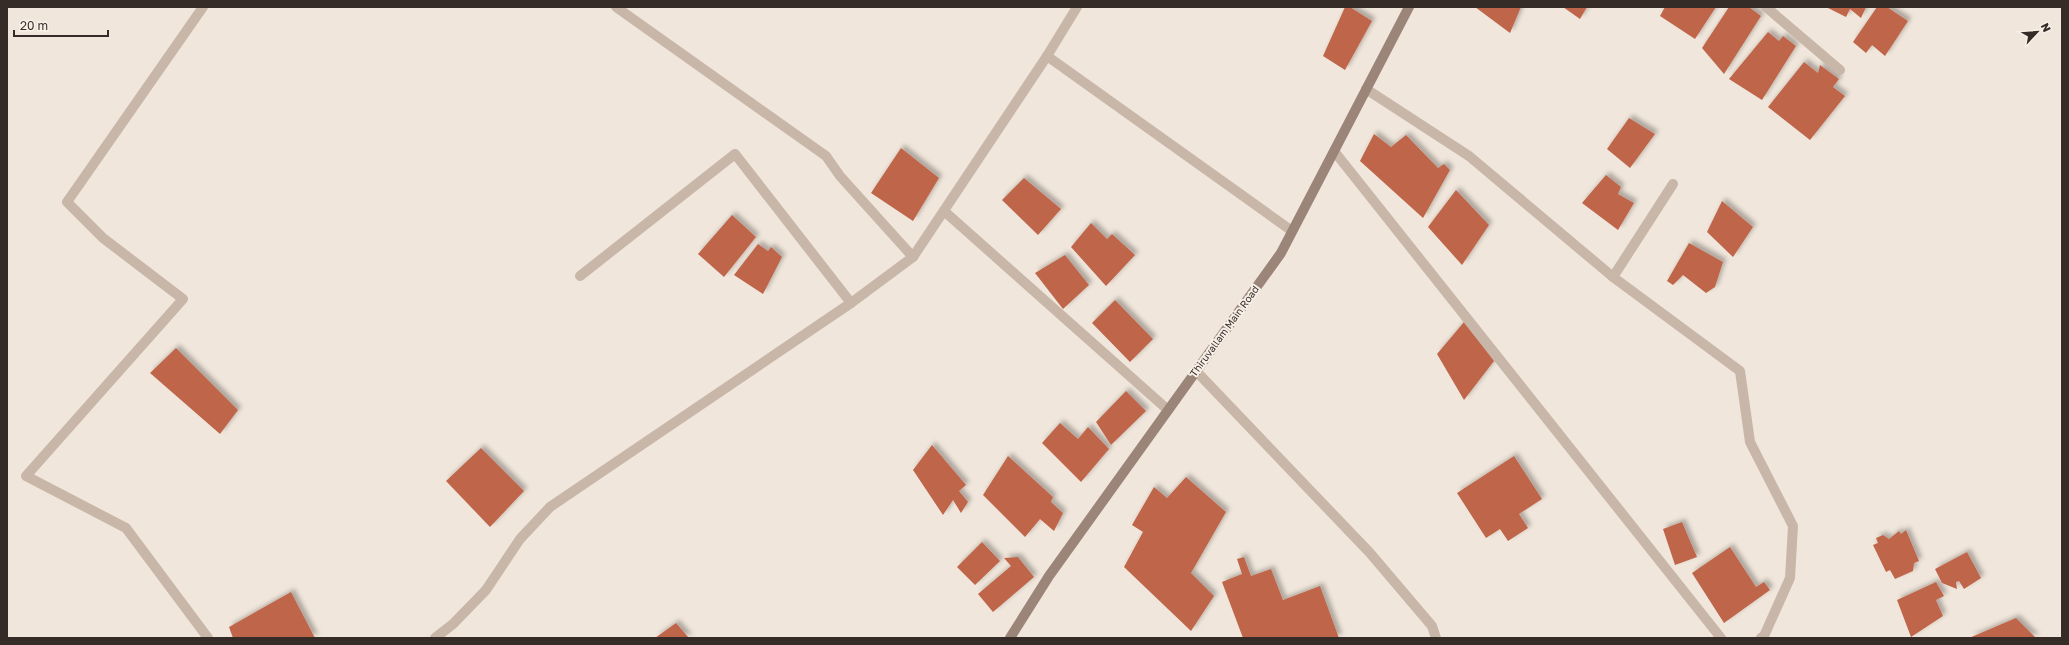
<svg xmlns="http://www.w3.org/2000/svg" width="2069" height="645" font-family="'Golos Text',sans-serif">
<style>
.building{fill:#bf654a;filter:url(#shadow)}
.lines{fill:none;stroke-linecap:round;stroke-linejoin:round}
.street{stroke:#c8b6a8;stroke-width:10}
.secondary{stroke:#9b8579;stroke-width:10}
.labels{text-anchor:middle;stroke-width:4;stroke-linejoin:round;paint-order:stroke}
.street-label{font-size:10px;fill:#352c28;stroke:#f8f0e7}
</style>
<defs>
<filter id="shadow"><feDropShadow dx="3.5" dy="-3.5" stdDeviation="2" flood-color="#0004"/></filter>
</defs>
<rect width="100%" height="100%" fill="#f0e6db"/>
<g class="building">
<path d="M1345 7H1350L1372 21 1345 70 1323 56Z"/>
<path d="M1475 7H1521L1510 33Z"/>
<path d="M1563 7H1587L1580 19Z"/>
<path d="M1665 7H1716L1695 39 1660 16Z"/>
<path d="M1729 7H1749L1761 16 1724 74 1702 48Z"/>
<path d="M1826 7H1866L1861 18 1850 9 1846 17Z"/>
<path d="M1877 7H1887L1908 21 1885 56 1872 45 1866 53 1853 42Z"/>
<path d="M1768 32 1779 41 1783 36 1796 46 1762 100 1729 79Z"/>
<path d="M1804 62 1818 73 1820 65 1839 79 1833 87 1845 96 1810 140 1768 107Z"/>
<path d="M1629 118 1655 134 1630 168 1607 149Z"/>
<path d="M1374 134 1391 147 1406 135 1438 168 1444 164 1450 170 1423 218 1360 161Z"/>
<path d="M901 148 939 178 913 221 871 193Z"/>
<path d="M1606 175 1621 187 1618 194 1634 203 1618 230 1582 203Z"/>
<path d="M1024 178 1061 209 1038 235 1002 200Z"/>
<path d="M1456 190 1489 225 1462 265 1428 227Z"/>
<path d="M1722 201 1753 227 1733 257 1707 232Z"/>
<path d="M732 215 756 237 724 277 698 254Z"/>
<path d="M1091 223 1107 239 1112 234 1135 255 1106 286 1071 247Z"/>
<path d="M1689 243 1723 262 1715 287 1706 293 1683 275 1673 285 1667 281Z"/>
<path d="M758 244 768 251 771 247 782 257 763 294 734 275Z"/>
<path d="M1065 255 1089 285 1063 309 1035 273Z"/>
<path d="M1115 300 1153 339 1130 362 1092 323Z"/>
<path d="M1464 322 1494 361 1464 400 1437 354Z"/>
<path d="M176 348 238 410 220 434 150 373Z"/>
<path d="M1126 391 1146 411 1111 445 1096 422Z"/>
<path d="M1060 423 1078 439 1088 427 1109 449 1081 482 1042 443Z"/>
<path d="M932 445 966 485 959 491 968 502 961 513 953 500 943 515 913 470Z"/>
<path d="M481 448 524 491 490 527 446 481Z"/>
<path d="M1008 456 1053 497 1051 502 1063 513 1054 531 1040 519 1025 537 983 495Z"/>
<path d="M1514 456 1542 499 1519 514 1528 528 1508 541 1500 529 1486 538 1457 493Z"/>
<path d="M1186 477 1226 512 1191 573 1214 596 1191 631 1124 567 1143 532 1132 525 1154 487 1167 498Z"/>
<path d="M1682 522 1697 557 1675 565 1663 529Z"/>
<path d="M1906 530 1919 561 1914 563 1913 571 1895 579 1890 570 1886 572 1873 545 1878 543 1876 538 1883 535 1889 539 1899 531 1901 534Z"/>
<path d="M982 542 1000 561 975 585 957 567Z"/>
<path d="M1730 547 1756 587 1764 582 1770 590 1724 623 1692 573Z"/>
<path d="M1967 552 1981 578 1964 589 1959 581 1956 582 1957 589 1942 583 1935 569Z"/>
<path d="M1018 557 1034 577 993 612 978 594 1011 566 1004 558Z"/>
<path d="M1244 557 1251 576 1271 569 1283 600 1320 586 1339 638H1243L1222 582 1242 574 1237 559Z"/>
<path d="M1936 582 1944 596 1936 600 1943 616 1911 637 1897 600Z"/>
<path d="M291 592 315 638H233L229 627Z"/>
<path d="M2016 618 2036 638H1969Z"/>
<path d="M676 623 689 638H655Z"/>
</g>
<g class="lines">
<g class="street">
<path d="M203 7 67 202 103 238 183 299 26 476 126 528 208 638"/>
<path d="M1766 7 1840 70"/>
<path d="M1047 56 1292 231"/>
<path d="M1366 89 1469 156 1613 277 1740 371 1750 442 1793 526 1790 578 1764 636 1761 638"/>
<path d="M1334 151 1721 638"/>
<path d="M944 211 1168 410"/>
<path d="M913 257 1047 56 1077 7"/>
<path d="M580 276 735 154 851 303"/>
<path d="M1613 277 1673 184"/>
<path d="M1196 371 1370 553 1432 626 1436 638"/>
<path d="M435 638 453 624 486 590 520 539 550 507 851 303 913 257 840 176 826 156 616 7"/>
</g>
<path class="secondary" d="M1010 638 1049 576 1281 253 1409 7"/>
</g>
<g class="labels">
<g class="street-label">
<text transform="translate(1224 331) rotate(-54)" y="4">Thiruvallam Main Road</text>
</g>
</g>
<rect width="2069" height="645" fill="none" stroke="#352c28" stroke-width="16"/>
<g transform="translate(2037 32) rotate(64)" stroke="#f8f0e7" stroke-width="3" paint-order="stroke">
<path d="M0-3L7 15L0 10L-7 15Z" fill="#352c28"/>
<text y="-6" font-size="11" font-weight="bold" text-anchor="middle" fill="#352c28">N</text>
</g>
<path d="M14 30v6h94v-6" fill="none" stroke="#352c28" stroke-width="2"/>
<text x="20" y="30" font-size="12" fill="#352c28" stroke="#f8f0e7" stroke-width="3" paint-order="stroke">20 m</text>
</svg>
